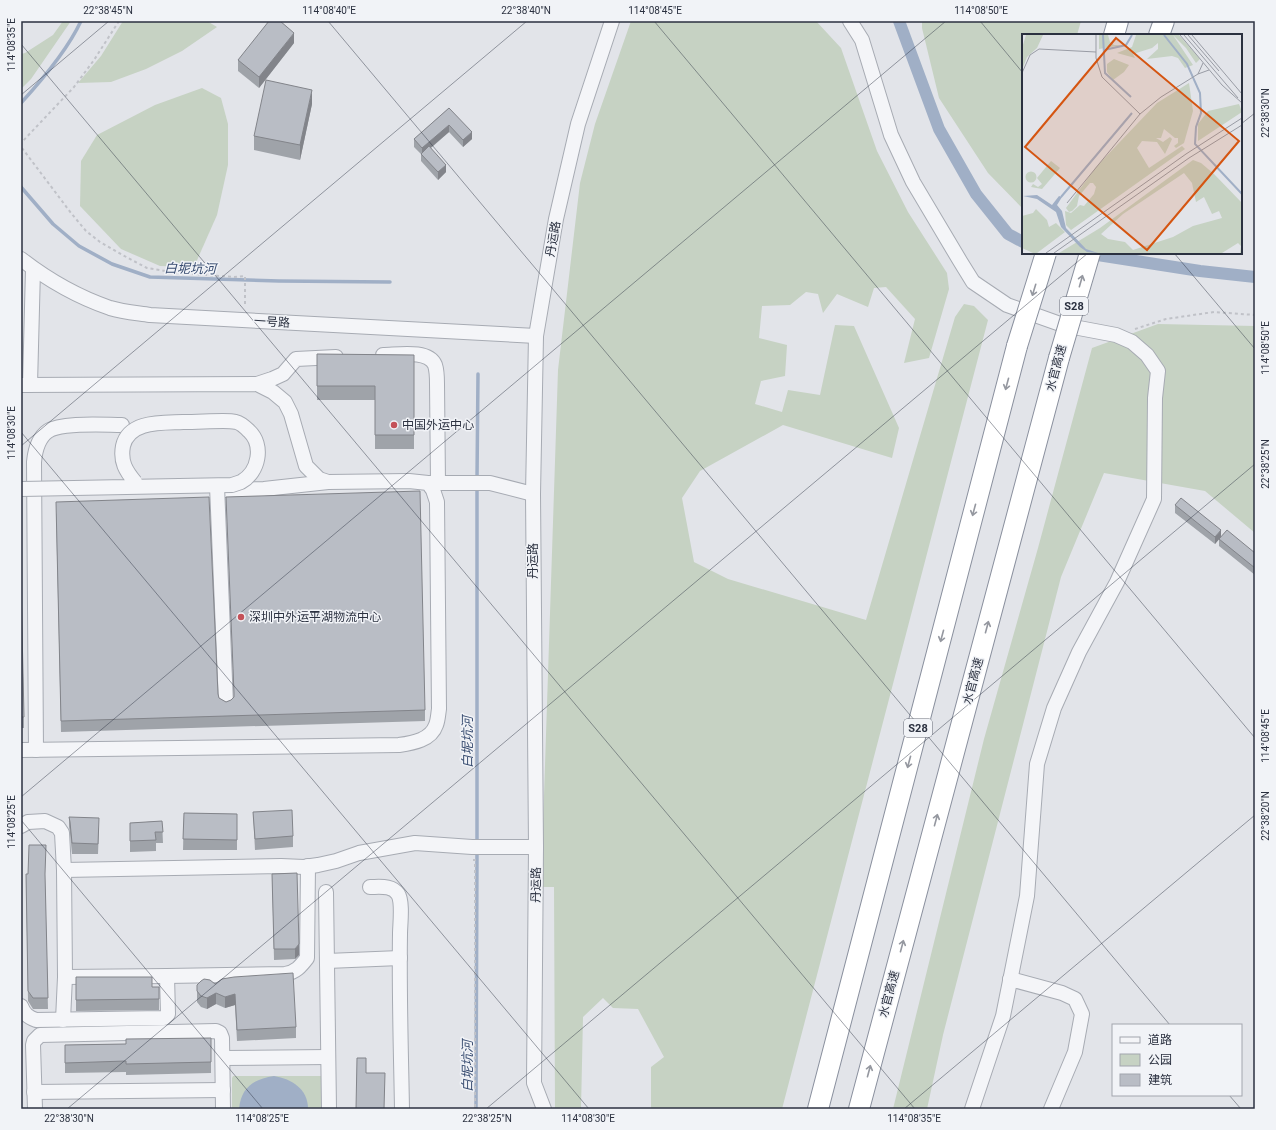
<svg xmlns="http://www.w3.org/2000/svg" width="1276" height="1130" font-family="Roboto,'Noto Sans SC',sans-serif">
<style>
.green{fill:#c6d2c3}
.water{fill:#a0afc6}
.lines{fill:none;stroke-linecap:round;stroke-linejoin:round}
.stream{stroke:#a0afc6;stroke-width:3.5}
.canal{stroke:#a0afc6;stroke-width:12}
.minor-casing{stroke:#a7abb3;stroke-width:16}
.highway-casing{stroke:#8a909e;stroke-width:22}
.path{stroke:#c0c2c8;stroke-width:2;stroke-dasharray:3 3;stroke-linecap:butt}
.minor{stroke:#f4f5f8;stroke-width:14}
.highway{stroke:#fff;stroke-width:20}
.minor-bridge-casing{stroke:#a7abb3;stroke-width:16;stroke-linecap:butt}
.highway-bridge-casing{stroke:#8a909e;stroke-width:22;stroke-linecap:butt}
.minor-bridge{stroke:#f4f5f8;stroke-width:14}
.highway-bridge{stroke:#fff;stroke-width:20}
.wall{fill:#9fa3a9}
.shaded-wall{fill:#82848a}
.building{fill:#b9bdc5;stroke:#82848a}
.oneway{stroke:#9598a0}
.ticks{fill:none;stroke:#2b3140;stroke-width:1;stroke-opacity:0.45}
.poi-dot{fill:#c45158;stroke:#f1f3f7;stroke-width:1.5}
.labels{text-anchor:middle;stroke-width:3;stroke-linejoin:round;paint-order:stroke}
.shield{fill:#f1f3f7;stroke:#666b77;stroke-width:1}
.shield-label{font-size:11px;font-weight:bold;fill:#2b3140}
.street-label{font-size:12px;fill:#2b3140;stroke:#f1f3f7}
.poi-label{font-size:12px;fill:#2b3140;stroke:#f1f3f7;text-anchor:start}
.water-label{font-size:13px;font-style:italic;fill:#384c70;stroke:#f1f3f7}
.inset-river{fill:none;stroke:#a0afc6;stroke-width:2}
.inset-road{fill:none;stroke:#999ca5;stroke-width:1}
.view{fill:#d55511;fill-opacity:0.15;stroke:#d55511;stroke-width:2}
.inset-edge{fill:none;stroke:#2b3140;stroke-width:2}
.neatline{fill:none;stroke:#2b3140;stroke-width:1.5}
.ticks-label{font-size:10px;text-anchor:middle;fill:#2b3140}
</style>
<rect width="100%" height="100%" fill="#e2e4e9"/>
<g class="green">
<path d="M63 21H71L31 79 21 89V54L25 53 53 35Z"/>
<path d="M123 21H207L217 27 182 51 146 69 111 82 78 83 101 56Z"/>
<path d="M631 21H816L841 48 877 151 908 212 947 273 949 289 929 358 904 363 915 319 886 287 874 288 868 307 837 294 823 313 818 294 806 292 790 305 762 306 759 338 787 345 785 376 761 381 755 404 782 412 788 390 820 395 835 325 854 326 899 428 892 458 783 425 700 471 682 498 694 562 728 579 866 620 955 317 964 304 974 306 988 320 782 1109H651V1067L664 1057 638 1009 613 1008 603 998 583 1017 581 1109H555L554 887H541L558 370 580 183 595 124Z"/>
<path d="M922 21H1081L1077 35H1023V209L988 173 939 98 922 28Z"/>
<path d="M202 88 221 98 228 124V165L217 215 194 267 160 266 121 249 80 206 81 161 97 135 155 105Z"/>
<path d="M1158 324 1255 326V533L1205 491 1104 473 1061 577 943 1035 927 1109H893L984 739 1038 548 1092 348Z"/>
<path d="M233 1076H321L322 1109H232V1078Z"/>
</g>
<path class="water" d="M274 1076C292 1079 308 1089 308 1109H239C241 1087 254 1079 274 1076Z"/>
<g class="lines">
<g class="stream">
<path d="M21 103C42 80 68 49 81 21"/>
<path d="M21 187 53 224 79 246 112 264 150 277 279 281 390 282"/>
<path d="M477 479 478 374"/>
<path d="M477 843V485"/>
<path d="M476 1109 477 849"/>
</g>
<g class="canal">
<path d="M899 21 939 129 976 194 1008 234 1023 242"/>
<path d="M1085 253 1200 271 1255 277"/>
</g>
<defs>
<g id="minor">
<path d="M850 21 862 40 891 135 913 182 960 261 973 282 1007 305 1063 325 1116 335 1132 342 1147 355 1158 371 1155 398 1154 499 1117 582 1079 652 1054 708 1037 764 1027 896 1003 1016 972 1109"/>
<path d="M21 259C48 280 78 297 110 308 123 312 137 313 150 315L536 336"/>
<path d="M383 355C397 355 428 349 435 365 437 371 437 377 437 384L438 483"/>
<path d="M257 384 272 379 283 374 296 359 336 357"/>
<path d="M21 385 257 384 273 392 285 402 291 414 306 466 319 479 328 482 409 481 428 483 433 490 437 502 439 709C438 715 438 720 436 725 431 740 413 743 399 745L21 750"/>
<path d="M30 385 33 269"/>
<path d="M428 483H490L533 494"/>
<path d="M222 490 264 489 328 482"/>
<path d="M36 750 34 462C35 451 38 438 48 431 62 422 104 425 122 425"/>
<path d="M21 826 28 822 45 821 58 827 62 833 64 870 65 977 63 1020"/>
<path d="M64 870 281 866 304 867 318 865 336 861 359 853 415 843 472 847H536"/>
<path d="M370 887C380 887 392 885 398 894 403 902 400 925 400 934 399 992 401 1051 402 1109"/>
<path d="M326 892 329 1109"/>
<path d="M327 961 400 958"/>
<path d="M65 977 167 976 285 974C296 972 300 967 307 958L308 866"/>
<path d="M1010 979 1062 993 1075 999 1082 1014 1075 1052 1051 1109"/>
<path d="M21 1006C24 1014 28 1017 36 1020L164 1018 168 1014 167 976"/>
<path d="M223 1058 328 1057"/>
<path d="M34 1092 223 1090"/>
<path d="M35 1109 33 1045 34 1041 40 1035 216 1031 220 1033 222 1038 223 1109"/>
<path d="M544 1109 534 1083 536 847 533 494 536 336 556 219 578 124 612 21"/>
</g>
<g id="highway">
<path d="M1114 35 1118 21"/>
<path d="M1159 35 1164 21"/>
<path d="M818 1109 1017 346"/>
<path d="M859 1109 1059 358"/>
</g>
</defs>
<use href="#minor" class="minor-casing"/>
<use href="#highway" class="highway-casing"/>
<g class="path">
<path d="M119 21 94 60 74 87 21 143 22 148 71 213 86 231 100 242 128 258 147 268 178 273 234 277 245 276V307"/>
<path d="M1135 329 1166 319 1214 312 1255 315"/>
<path d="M473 860H475V1109"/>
</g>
<use href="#minor" class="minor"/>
<use href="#highway" class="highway"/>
<defs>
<g id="minor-bridge">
<path d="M217 486 226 704"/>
<path d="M21 489 232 485C235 484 238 483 241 482 259 472 264 445 249 431 245 427 241 423 236 422 232 421 227 421 223 421 210 421 197 422 183 422 163 423 129 420 123 446 120 462 126 471 135 482"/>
</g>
<g id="highway-bridge">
<path d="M1017 346 1046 253"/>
<path d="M1059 358 1090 253"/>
</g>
</defs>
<use href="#minor-bridge" class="minor-bridge-casing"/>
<use href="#highway-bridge" class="highway-bridge-casing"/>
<use href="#minor-bridge" class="minor-bridge"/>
<use href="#highway-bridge" class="highway-bridge"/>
</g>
<g class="wall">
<path d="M294 43 259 88 238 71V60Z"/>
<path d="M312 104 300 160 254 150V136Z"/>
<path d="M449 108 472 139 463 147 449 132 431 148 446 172 438 180 421 161V154L414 147V139Z"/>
<path d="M317 354 414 355V449H375V400H317Z"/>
<path d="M226 497 425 710V721L61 732 56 513 218 694 219 698 226 702 231 700 234 697V695Z"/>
<path d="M1175 505 1221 537 1255 553V575L1219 546V539L1215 544 1175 513Z"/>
<path d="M21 585 24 717V728H21Z"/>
<path d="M253 812 293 836V847L255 850Z"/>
<path d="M184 813 237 814V850H183Z"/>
<path d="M69 817 99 828 98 854H72L70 833 69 827Z"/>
<path d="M162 821 163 843H156V851L130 852V823Z"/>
<path d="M26 874 45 879 48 1009H33L28 1001Z"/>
<path d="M272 874 299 955 295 959 274 960Z"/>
<path d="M76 977 152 987H159V1010L76 1011Z"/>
<path d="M215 984 296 1027V1038L237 1041 235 1005 225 1008 216 1004 207 1009 201 1007 197 1002V985Z"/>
<path d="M211 1038V1073L126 1075V1072L65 1073V1045L126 1044Z"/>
</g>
<g class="shaded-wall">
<path d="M294 33V43L259 88V77Z"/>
<path d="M312 90V104L300 160V145Z"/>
<path d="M449 125V132L422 155V148Z"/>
<path d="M472 132V139L463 147V140Z"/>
<path d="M446 165V172L438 180V172Z"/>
<path d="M1221 530V537L1215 544V537Z"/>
<path d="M299 944V955L295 959V949Z"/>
<path d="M216 993V1004L207 1009V998Z"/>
<path d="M235 994V1005L225 1008V997Z"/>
</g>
<g class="building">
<path d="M269 21H280L294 33 259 77 238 60Z"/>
<path d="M266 80 312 90 300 145 254 136Z"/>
<path d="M449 108 472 132 463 140 449 125 422 148 414 139Z"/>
<path d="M429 146 446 165 438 172 421 154Z"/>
<path d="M317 354 414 355V435H375V386H317Z"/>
<path d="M420 491 425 710 61 721 56 502 209 497 218 694 219 698 226 702 231 700 234 697V693L226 497Z"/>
<path d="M1181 498 1221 530 1215 537 1175 505Z"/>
<path d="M1227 530 1255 553V568L1219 539Z"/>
<path d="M21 585 24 717H21Z"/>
<path d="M292 810 293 836 255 839 253 812Z"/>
<path d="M184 813 237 814V840L183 839Z"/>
<path d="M69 817 99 818 98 844 72 843 70 822Z"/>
<path d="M162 821 163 832H155L156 840 130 841V823Z"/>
<path d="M29 845H46L45 874 48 998H33L28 991 26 874H28Z"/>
<path d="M297 873 299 944 295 949H274L272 874Z"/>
<path d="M293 973 296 1027 237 1030 235 994 225 997 216 993 207 998 201 996 197 991V985L201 981 204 979 210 980 215 984 222 979 234 977Z"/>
<path d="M76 977H152V987H159V999L76 1000Z"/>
<path d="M211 1038V1062L126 1064V1061L65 1063V1045L126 1044V1039Z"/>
<path d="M357 1058H366V1073H385L384 1109H356Z"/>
</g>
<defs><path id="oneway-shaft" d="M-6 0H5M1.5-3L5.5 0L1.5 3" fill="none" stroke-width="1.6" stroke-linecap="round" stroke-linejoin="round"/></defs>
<g class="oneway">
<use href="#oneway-shaft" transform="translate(1081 281) rotate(-74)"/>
<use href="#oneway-shaft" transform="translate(1034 290) rotate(107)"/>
<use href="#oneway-shaft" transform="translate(1007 384) rotate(105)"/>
<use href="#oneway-shaft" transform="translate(974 510) rotate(105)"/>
<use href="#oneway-shaft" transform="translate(987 627) rotate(-75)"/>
<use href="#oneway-shaft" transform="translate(942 636) rotate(105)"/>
<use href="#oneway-shaft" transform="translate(909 762) rotate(105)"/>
<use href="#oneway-shaft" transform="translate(936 820) rotate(-75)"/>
<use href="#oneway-shaft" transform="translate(902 946) rotate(-75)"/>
<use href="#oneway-shaft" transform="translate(869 1071) rotate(-75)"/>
</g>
<path class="ticks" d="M328 21 1170 1025M654 21 1255 738M980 21 1023 73M21 44 915 1109M21 95 109 21M1241 124 1255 113M1174 253 1255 349M21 432 589 1109M21 446 527 21M21 797 946 21M21 820 263 1109M1229 1095 1241 1109M67 1109 1088 253M486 1109 1255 464M904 1109 1255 815"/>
<g class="poi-dot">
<circle cx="394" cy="425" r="4"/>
<circle cx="241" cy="617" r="4"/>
</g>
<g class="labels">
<g class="shield">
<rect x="1060" y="297" width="28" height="18" rx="3"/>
<rect x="904" y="719" width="28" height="18" rx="3"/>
</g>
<g class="shield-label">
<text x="1074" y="310">S28</text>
<text x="918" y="732">S28</text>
</g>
<g class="street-label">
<text transform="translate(553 239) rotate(-80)" y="4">丹运路</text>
<text transform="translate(272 322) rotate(3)" y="4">一号路</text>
<text transform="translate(1056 368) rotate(-75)" y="4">水官高速</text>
<text transform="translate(533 561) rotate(-90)" y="4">丹运路</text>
<text transform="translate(973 681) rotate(-75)" y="4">水官高速</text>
<text transform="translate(536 885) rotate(-89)" y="4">丹运路</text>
<text transform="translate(889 994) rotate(-75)" y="4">水官高速</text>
</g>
<g class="poi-label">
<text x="402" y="429">中国外运中心</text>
<text x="249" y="621">深圳中外运平湖物流中心</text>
</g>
<g class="water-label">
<text transform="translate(190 268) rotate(1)" y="5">白坭坑河</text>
<text transform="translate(467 742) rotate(-90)" y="5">白坭坑河</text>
<text transform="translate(467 1066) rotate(-90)" y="5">白坭坑河</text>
</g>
</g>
<g transform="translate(1022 34)">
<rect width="220" height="220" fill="#e2e4e9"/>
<path d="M4 1H21L15 14 5 23 0 36V14ZM77 1H86L88 8 92 11H101L77 15ZM114 1H157L178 25 174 29 164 14 151 1 171 31 163 34 156 24 150 22 125 25 136 15V9L130 14 111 20 113 24 95 19 110 13ZM92 25 107 31 102 38 91 46 85 38V30ZM167 49 171 77 162 109 154 114 152 112 156 109V104H153L142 95 139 104H134L141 108 148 103 150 105 143 120 135 108 120 107 115 114 127 134 160 112 163 115 49 196 44 191 43 177 49 179 58 171 62 172 72 160 74 153 71 149H68L57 162 55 172 50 177 47 178 44 174 74 133 135 69ZM217 70 220 78 176 107V90L186 77ZM171 126 179 129 192 140 220 169V219H218L219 212 216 209 200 219H37L78 194ZM162 139 170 149 174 168 182 163 190 180 197 177 200 184 171 192 151 203 111 216 103 208 86 205 79 200 101 180ZM29 127 38 134 20 155 9 153 11 150 16 153 20 150 15 144ZM3.5 143a5.5 5.5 0 1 1 11 0a5.5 5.5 0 1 1-11 0ZM14 175 25 186 27 193 34 189 43 198 15 219H11L0 214V182L11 179Z" fill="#c6d2c3" fill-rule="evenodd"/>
<path d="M15 161 30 171 37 162 40 163 35 171 40 177 44 194 64 215 76 219 65 218 58 213 39 193 34 178 15 165 1 162Z" fill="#a0afc6"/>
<path class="inset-river" d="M81 1 83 39 109 63M142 1 165 30 178 59 179 79 174 93 173 110 220 160M82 16 104 11 110 1M39 163 110 79"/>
<path class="inset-road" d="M74 1V24L80 43 118 80M158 1 200 51 220 69M162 1 216 64M166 1 197 37M170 1 220 60M181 29 176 40 187 36M0 39 8 21 17 15 74 18M45 169 118 80 139 63 176 40M24 219 164 120 220 84M32 219 167 124 220 91"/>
<path class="view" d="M94 4 217 107 125 216 3 113Z"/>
<rect width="220" height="220" class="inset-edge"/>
</g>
<rect width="1276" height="1130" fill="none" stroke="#f1f3f7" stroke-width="44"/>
<rect x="1112" y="1024" width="130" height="72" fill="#f1f3f7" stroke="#a2a5ae"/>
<rect x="1120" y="1037" width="20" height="6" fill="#f4f5f8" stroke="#a2a5ae"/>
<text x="1148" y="1044" font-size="12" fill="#2b3140">道路</text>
<rect x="1120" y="1054" width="20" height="12" fill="#c6d2c3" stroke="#a2a5ae"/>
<text x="1148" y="1064" font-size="12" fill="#2b3140">公园</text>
<rect x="1120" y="1074" width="20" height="12" fill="#b9bdc5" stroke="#a2a5ae"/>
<text x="1148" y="1084" font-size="12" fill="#2b3140">建筑</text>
<rect x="22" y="22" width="1232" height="1086" class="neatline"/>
<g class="ticks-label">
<text x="108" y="14">22°38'45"N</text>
<text x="329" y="14">114°08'40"E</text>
<text x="526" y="14">22°38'40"N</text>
<text x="655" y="14">114°08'45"E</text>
<text x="981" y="14">114°08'50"E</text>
<text transform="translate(11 45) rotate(-90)" y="4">114°08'35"E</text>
<text transform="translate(1265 113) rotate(-90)" y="4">22°38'30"N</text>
<text transform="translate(1265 348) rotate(-90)" y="4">114°08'50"E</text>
<text transform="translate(11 433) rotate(-90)" y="4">114°08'30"E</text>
<text transform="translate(1265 464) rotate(-90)" y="4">22°38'25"N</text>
<text transform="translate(1265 736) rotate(-90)" y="4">114°08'45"E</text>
<text transform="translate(1265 816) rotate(-90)" y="4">22°38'20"N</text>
<text transform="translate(11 822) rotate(-90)" y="4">114°08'25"E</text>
<text x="69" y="1122">22°38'30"N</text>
<text x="262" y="1122">114°08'25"E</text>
<text x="487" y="1122">22°38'25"N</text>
<text x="588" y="1122">114°08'30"E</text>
<text x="914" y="1122">114°08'35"E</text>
</g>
</svg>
